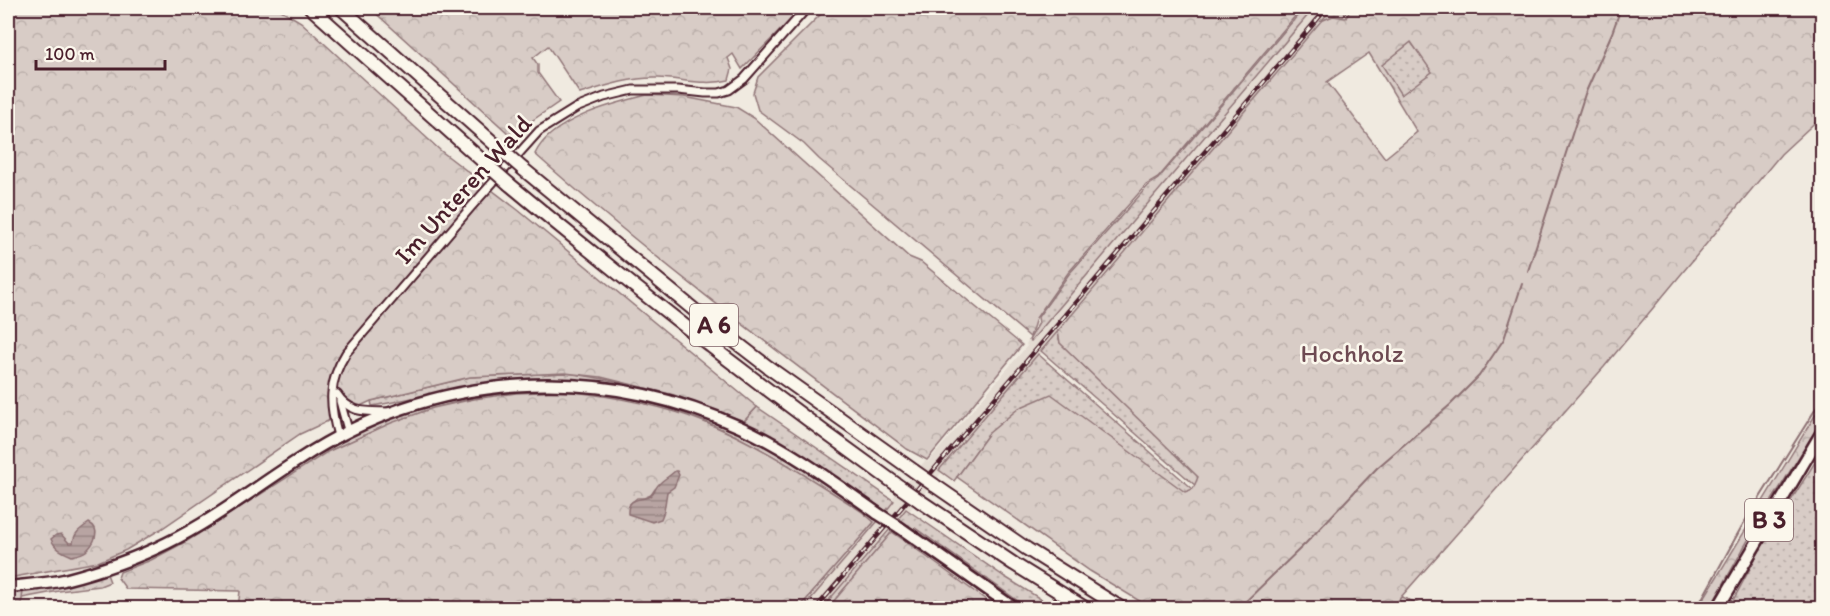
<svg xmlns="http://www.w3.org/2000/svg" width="1830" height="616" font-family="Itim,sans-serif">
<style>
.built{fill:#e4dbd2}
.green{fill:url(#green-dots);stroke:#917678;stroke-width:1.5}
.forest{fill:url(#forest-crowns);stroke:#917678;stroke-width:1.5;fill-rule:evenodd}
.pitch{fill:#d8ccc6;stroke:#917678;stroke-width:1.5}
.water{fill:url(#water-rules);stroke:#8c6f72;stroke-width:1.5}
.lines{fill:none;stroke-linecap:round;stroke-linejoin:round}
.stream{stroke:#8c6f72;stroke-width:2}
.minor-casing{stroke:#4a1f2b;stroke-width:11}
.secondary-casing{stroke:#4a1f2b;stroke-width:15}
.primary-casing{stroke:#4a1f2b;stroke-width:15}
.motorway-casing{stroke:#4a1f2b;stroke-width:16}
.minor{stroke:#fbf7ec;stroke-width:7}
.secondary{stroke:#fbf7ec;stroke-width:10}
.primary{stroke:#fbf7ec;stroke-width:10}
.motorway{stroke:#fbf7ec;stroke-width:12}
.rail-casing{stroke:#4a1f2b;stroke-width:4.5}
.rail{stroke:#fbf7ec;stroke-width:2;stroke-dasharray:7;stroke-linecap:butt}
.secondary-bridge-casing{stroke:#4a1f2b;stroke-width:15;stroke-linecap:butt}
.motorway-bridge-casing{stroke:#4a1f2b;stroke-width:16;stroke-linecap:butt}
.secondary-bridge{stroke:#fbf7ec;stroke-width:10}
.motorway-bridge{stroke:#fbf7ec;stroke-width:12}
.labels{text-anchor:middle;stroke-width:5;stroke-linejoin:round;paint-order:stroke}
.shield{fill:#fbf7ec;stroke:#7f6065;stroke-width:1.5}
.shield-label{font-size:24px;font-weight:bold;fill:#4a1f2b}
.street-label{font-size:26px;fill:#4a1f2b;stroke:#fbf7ec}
.park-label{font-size:26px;fill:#6e4a52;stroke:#fbf7ec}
</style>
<defs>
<pattern id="green-dots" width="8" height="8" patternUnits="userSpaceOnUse" patternTransform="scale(1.5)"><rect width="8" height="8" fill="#d8ccc6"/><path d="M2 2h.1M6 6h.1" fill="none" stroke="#bbafaa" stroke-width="1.8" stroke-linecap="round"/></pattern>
<pattern id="forest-crowns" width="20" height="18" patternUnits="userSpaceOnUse" patternTransform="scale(1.5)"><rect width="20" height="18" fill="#d8ccc6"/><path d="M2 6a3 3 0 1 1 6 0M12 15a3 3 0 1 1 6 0" fill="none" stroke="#bbafaa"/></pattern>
<pattern id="water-rules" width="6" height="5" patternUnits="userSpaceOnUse" patternTransform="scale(1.5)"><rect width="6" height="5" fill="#b8a4a2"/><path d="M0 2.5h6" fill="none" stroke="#988584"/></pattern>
</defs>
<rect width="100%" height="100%" fill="#f0eae0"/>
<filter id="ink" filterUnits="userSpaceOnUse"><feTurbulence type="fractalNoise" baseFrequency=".0167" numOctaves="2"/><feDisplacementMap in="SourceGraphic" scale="12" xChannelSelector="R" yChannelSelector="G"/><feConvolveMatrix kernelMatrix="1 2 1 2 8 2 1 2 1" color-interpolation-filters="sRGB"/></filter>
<g filter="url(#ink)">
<path class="built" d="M1314 8H1333L1041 350 1043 352 1041 354 1040 356 1038 355 940 470 942 472 927 490 910 510 907 509 900 517 898 519 901 521 892 531 889 529 822 608H803L877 521 875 519 876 518 883 509 886 511 895 501 893 498 894 496 925 461 928 462 1027 346 1026 344 1027 342 1029 340 1031 341Z"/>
<g class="green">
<path d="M1304 8H1314L1031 341 1029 340 1039 323 1038 317 1069 274 1148 186 1158 179Z"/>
<path d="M1333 8H1348L1343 17 1333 16 1321 21Z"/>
<path d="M1411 42 1433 72 1401 96 1381 65Z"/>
<path d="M1058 331 1060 343 1199 477 1196 486 1041 351Z"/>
<path d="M1038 354 1055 369 1193 489 1186 493 989 433 954 481 939 470Z"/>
<path d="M565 373C627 380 686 398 744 421L757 407 894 501 886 511C866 497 843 485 821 472 795 456 770 438 744 424 681 389 586 374 514 380 466 383 419 398 372 406L371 401 470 377Z"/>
<path d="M564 388C625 393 686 406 740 433 784 455 824 484 864 510V511L878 521 803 608H799L873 522 861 511C810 479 759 444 703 421 620 387 518 381 432 409 396 420 361 437 327 452L325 449C358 431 395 412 431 403 474 392 520 389 564 388Z"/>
<path d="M1822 451V608H1729L1760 550Z"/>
<path d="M906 509 1005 577 1055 608H1028L915 528 913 530 898 519Z"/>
<path d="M890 529 892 531 888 537 828 608H822Z"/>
<path d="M101 573 107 574 110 582 100 586 59 591 22 598 23 590Z"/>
<path d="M1401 597 1430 608H1393Z"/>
</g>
<g class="forest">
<path d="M8 8H278L301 22 441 151 518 210 757 407 744 421 674 395 601 377 565 373 470 377 371 401 300 434 161 529 126 550 98 562 8 578Z"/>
<path d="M370 8H802L742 69 733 54 728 58 732 69 729 80C706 86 682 79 658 78 631 77 605 86 580 94L548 46 533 58 538 65V73L559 102 533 120 516 136 508 133Z"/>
<path d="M827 8H1302L1158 178 1146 185 1068 273 1036 318 1030 337 819 159 804 144 758 110 753 93 758 77Z"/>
<path d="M1351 8H1822V116L1781 154 1604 367 1401 597 1393 608H1151L1090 571 957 477 989 433 1019 408 1051 394 1185 492 1193 489 1198 477 1060 343 1058 331 1321 21 1333 16 1346 18ZM1411 42 1432 72 1401 95 1382 65ZM1369 53 1417 132 1385 158 1327 82Z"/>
<path d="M647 95 684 97 736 107 754 118 909 257 921 262 1022 345 927 460 907 449C781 354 653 259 535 154 551 119 612 104 647 95Z"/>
<path d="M565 391C612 396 660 404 704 422 760 444 810 479 861 511L874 522 799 608H238L240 591 126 589 118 578 120 572 151 560 187 541 327 452 391 423 433 408 474 399 516 393ZM670 477 665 499 631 503 637 498H644L651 495 655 489Z"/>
<path d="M1822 404V420L1756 526 1710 608H1698Z"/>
<path d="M892 532 905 541 997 608H828Z"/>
</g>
<g class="pitch">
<path d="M23 590 21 608H8V592Z"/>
<path d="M90 601 120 604 239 602 238 608H89Z"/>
</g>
<g class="water">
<path d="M675 471H677L679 475 674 487 667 492 664 511 661 519 652 522 628 514C627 494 645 502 651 495 655 492 656 486 660 483 665 478 670 476 675 471Z"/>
<path d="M89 523C102 529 94 544 86 551 82 554 76 555 72 556 63 552 55 549 51 539L56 535 61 534 69 543H73C74 533 80 529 89 523Z"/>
</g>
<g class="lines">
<g class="stream">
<path d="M1528 271 1585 94 1612 33 1621 8"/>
<path d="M1736 602 1750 608"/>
<path d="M1239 608 1306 543 1377 468 1450 405 1479 376 1504 339 1522 284"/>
<path d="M1697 608 1742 526 1822 399"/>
</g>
<defs>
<g id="minor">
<path d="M337 394C350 415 369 411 391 412"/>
<path d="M340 401 348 430"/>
<path d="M338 436C329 404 328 382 346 353L471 207 539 131 576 108 604 97 633 90H678L705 93H719L729 90 744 79 807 8"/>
</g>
<g id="secondary">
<path d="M899 527 1014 608"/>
<path d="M8 587C26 585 46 584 64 580 99 571 135 559 167 543 214 520 256 487 300 459 433 372 595 361 740 427 789 449 833 482 877 513"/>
</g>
<path id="primary" d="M1718 608 1822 432"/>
<g id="motorway">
<path d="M311 8 485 163"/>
<path d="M341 8 498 147"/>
<path d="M523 169 698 313 768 367 914 471"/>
<path d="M509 184C636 290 766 391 900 487"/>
<path d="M934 485 1027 549 1121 608"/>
<path d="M920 501 1014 564 1085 608"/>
</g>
</defs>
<use href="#minor" class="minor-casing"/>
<use href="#secondary" class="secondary-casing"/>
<use href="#primary" class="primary-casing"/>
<use href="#motorway" class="motorway-casing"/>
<use href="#minor" class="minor"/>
<use href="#secondary" class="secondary"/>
<use href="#primary" class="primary"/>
<use href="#motorway" class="motorway"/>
<defs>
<path id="rail" d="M816 608 1327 8"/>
</defs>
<use href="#rail" class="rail-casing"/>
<use href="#rail" class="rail"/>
<defs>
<path id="secondary-bridge" d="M877 513 899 527"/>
<g id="motorway-bridge">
<path d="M498 147 523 169"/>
<path d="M485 163 509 184"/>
<path d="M914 471 934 485"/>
<path d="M900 487 920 501"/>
</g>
</defs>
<use href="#secondary-bridge" class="secondary-bridge-casing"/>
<use href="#motorway-bridge" class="motorway-bridge-casing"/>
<use href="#secondary-bridge" class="secondary-bridge"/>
<use href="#motorway-bridge" class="motorway-bridge"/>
</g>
</g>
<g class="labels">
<g class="shield">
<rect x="690" y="304" width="48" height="42" rx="4.5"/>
<rect x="1745" y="499" width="48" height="42" rx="4.5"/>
</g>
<g class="shield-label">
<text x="714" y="333">A 6</text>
<text x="1769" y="528">B 3</text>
</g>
<g class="street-label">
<text transform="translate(463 189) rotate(-48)" y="9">Im Unteren Wald</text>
</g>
<g class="park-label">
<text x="1352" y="362">Hochholz</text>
</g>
</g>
<rect width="1830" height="616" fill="none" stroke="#fbf7ec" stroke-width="30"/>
<rect x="15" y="15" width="1800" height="586" fill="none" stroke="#4a1f2b" stroke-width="2" filter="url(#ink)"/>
<path d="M36 60v9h129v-9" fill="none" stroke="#4a1f2b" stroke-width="3"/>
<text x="45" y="60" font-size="18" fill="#4a1f2b" stroke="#fbf7ec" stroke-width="4.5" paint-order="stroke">100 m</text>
</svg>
